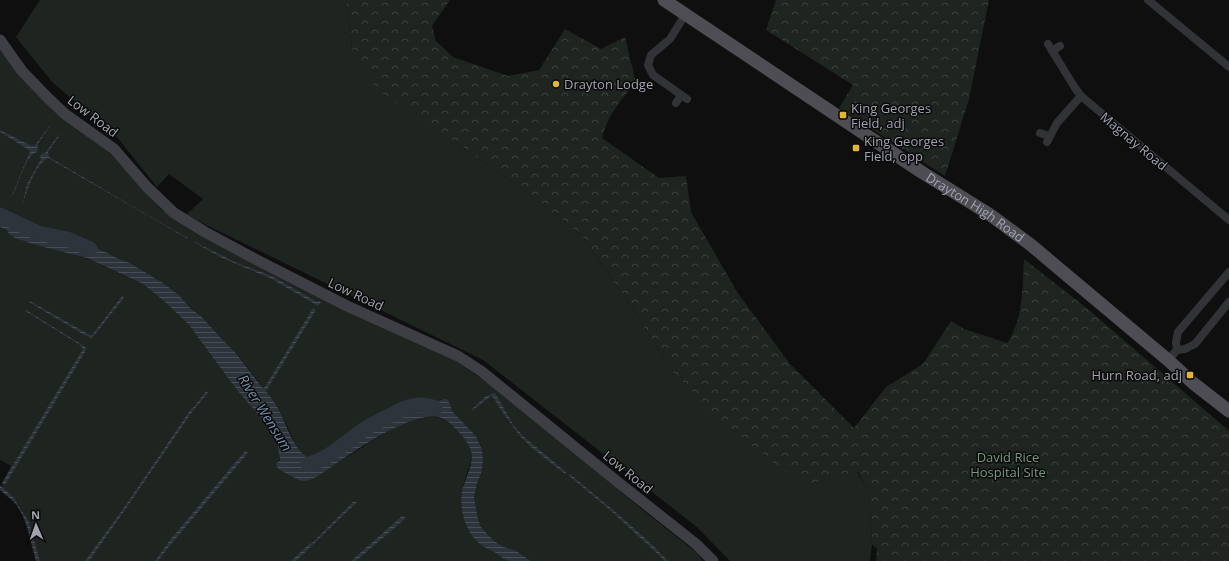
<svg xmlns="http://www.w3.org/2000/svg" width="1229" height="561" font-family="'Open Sans',sans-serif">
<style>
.green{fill:#1e241f}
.forest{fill:url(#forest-crowns)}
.water{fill:url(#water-rules)}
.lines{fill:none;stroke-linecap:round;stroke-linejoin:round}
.river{stroke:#2e343c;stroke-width:15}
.street{stroke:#323337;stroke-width:8}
.secondary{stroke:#3e3f44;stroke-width:11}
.primary{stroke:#4d4d53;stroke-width:13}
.poi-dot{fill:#e0b537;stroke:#0a0a0b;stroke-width:1.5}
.labels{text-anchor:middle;stroke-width:3;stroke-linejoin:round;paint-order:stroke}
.poi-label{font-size:13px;fill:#a1a4b0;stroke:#0a0a0b;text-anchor:start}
.street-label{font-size:13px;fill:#a1a4b0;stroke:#0a0a0b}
.park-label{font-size:13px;fill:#7a997e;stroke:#0a0a0b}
.water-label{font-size:14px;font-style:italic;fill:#7a8fa9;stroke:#0a0a0b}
</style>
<defs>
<pattern id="forest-crowns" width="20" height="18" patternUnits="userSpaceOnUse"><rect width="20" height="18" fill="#1e241f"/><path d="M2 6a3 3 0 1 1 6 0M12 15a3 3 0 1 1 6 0" fill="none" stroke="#3c413d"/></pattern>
<pattern id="water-rules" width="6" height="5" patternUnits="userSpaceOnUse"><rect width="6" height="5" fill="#2e343c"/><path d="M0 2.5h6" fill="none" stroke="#494e56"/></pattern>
</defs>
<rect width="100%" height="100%" fill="#0f0f10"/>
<g class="green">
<path d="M40 0H346L352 49 454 141 524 190 581 235 631 306 672 371 812 484 857 472 869 493 872 544 870 561H730L697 527 483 360 186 215 203 199 169 174 157 187 117 137 52 82 16 37Z"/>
<path d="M0 45 107 150 162 210 233 253 450 357 505 395 639 507 697 553 703 561H531L515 550 504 547 494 541 481 527 478 519 474 497 477 484 481 474 479 442 476 436 452 411 450 404 442 399 434 402 414 405 332 454 319 459H313L308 458 301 452 296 445 278 407 249 369 234 351 221 338 201 316 191 309 179 295 163 283 130 263 115 257 106 252 102 251 98 248 92 247 89 244 55 238 36 232 15 219 0 213Z"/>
<path d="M0 227 7 230 9 234 15 237 36 245 71 253 96 262 103 266 143 284 165 302 189 325 230 381 246 401 270 427 277 442 280 455 279 462 308 480C327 470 345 458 363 447 384 434 409 415 435 417 443 418 450 424 456 429 462 435 469 443 471 451 473 465 464 476 463 490 462 496 478 536 481 544L509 561H40C31 533 28 508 3 488L2 483 11 466 0 460Z"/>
</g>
<g class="forest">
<path d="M346 0H450L432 26 436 41 453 57 508 76 539 70 565 29 601 49 625 37 636 83C620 100 608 115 602 138L659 178 686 176 691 212 737 292 790 364 854 428 886 387 923 364 951 321 964 329 1007 343C1024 318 1022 289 1024 259L1089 310 1229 431V561H876L877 549 872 544 869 493 858 472 812 484 780 468 727 426 672 371 631 306 581 235 524 190 454 141 376 89 352 49Z"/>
<path d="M776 0H989L969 99 945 176 839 108 853 85 766 30Z"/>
</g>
<g class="water">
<path d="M51 124 50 126 38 144 37 152C35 153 33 154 32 155 23 164 18 187 11 198L21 173 30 152 29 150 0 132V130L32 146 35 145Z"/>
<path d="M60 133 58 138 48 152 49 157C96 184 141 212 188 238V239L48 158C34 166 27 192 22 206L27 184 41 159 40 156 42 153H45Z"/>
<path d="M0 213 15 219 36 232 55 238 89 244 92 247 98 248 102 251 106 252 115 257 130 263 163 283 179 295 191 309 201 316 221 338 234 351 263 388 265 387 313 308 316 310 266 391C270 397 275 402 278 408 286 423 291 442 303 454 306 456 309 459 313 459 334 461 365 430 381 419 391 413 403 407 414 405 420 403 426 403 432 402 438 401 441 399 447 399L450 404 452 411 476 436 482 450 483 460 481 474 477 484 474 497 478 519 481 527 494 541 504 547 515 550 531 561C524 561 515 561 509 561 505 560 500 556 496 553 491 550 485 548 480 544 466 532 459 511 462 492 465 478 474 465 471 451 468 440 451 422 441 418 413 408 350 455 327 470 321 474 310 482 302 481 295 479 284 472 278 469L276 464 280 460 277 442 270 427 246 401 230 381 189 325 165 302 143 284 87 258 36 245 15 238 9 234 7 230 0 227Z"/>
<path d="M195 242 237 263 272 276 317 302 319 301 321 302 318 306 272 279 222 258 197 244 195 243Z"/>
<path d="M122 296 124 298 92 338 86 336 29 302 30 301 90 335H92Z"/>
<path d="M26 310 84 346 86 348 85 352 5 485 2 483 83 349 80 345 25 311Z"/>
<path d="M206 391 208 393 192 412 125 510 89 561H85L123 509 191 409 193 408Z"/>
<path d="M493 393H495L514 426 523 436 566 472 565 474 532 448 519 435 501 410 493 397 491 396 472 411 471 410 485 397Z"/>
<path d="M245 451 248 453 172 543 158 561H155L170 540Z"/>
<path d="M570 474C603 502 638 529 668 561H664L663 559 610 510 568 475Z"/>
<path d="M0 485 14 498 29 522 40 561H36C30 542 28 518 14 502 10 498 4 494 0 490Z"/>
<path d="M353 502H357L296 561H291L309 544 312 543Z"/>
<path d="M402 516 406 518 356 561H351Z"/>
</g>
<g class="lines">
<g class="river">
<path d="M0 215 38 233 67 239 90 249"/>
<path d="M308 464C330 459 348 440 366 428 374 423 383 419 391 415 406 407 419 401 435 408"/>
</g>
<g class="street">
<path d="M1148 0 1229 67"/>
<path d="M685 15 670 39 651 55 648 65 653 75 687 99"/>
<path d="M1048 44 1075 88 1081 96 1229 220"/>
<path d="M1052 51 1060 46"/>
<path d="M676 103 681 95"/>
<path d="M1040 133 1049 136"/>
<path d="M1047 142 1057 123 1081 96"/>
<path d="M1177 350 1176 342 1178 332 1229 272"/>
<path d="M1168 360 1177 350 1185 349 1195 344 1229 302"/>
</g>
<path class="secondary" d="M0 40 22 71 47 97 65 114 114 149 147 187 174 213 205 232 257 260 347 306 458 356 481 371 619 483 696 544 713 561"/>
<path class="primary" id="s1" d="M664 0 923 173 989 214 1031 245 1063 272 1168 360 1193 383 1229 411"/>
</g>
<g class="poi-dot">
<circle cx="556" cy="84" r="4"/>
<rect x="839" y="111" width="8" height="8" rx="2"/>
<rect x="852" y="144" width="8" height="8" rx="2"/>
<rect x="1186" y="371" width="8" height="8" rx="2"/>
</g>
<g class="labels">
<g class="poi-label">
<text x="564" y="89">Drayton Lodge</text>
<text x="851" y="113">King Georges<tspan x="851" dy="15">Field, adj</tspan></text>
<text x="864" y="146">King Georges<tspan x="864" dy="15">Field, opp</tspan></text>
<text x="1182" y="380" text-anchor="end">Hurn Road, adj</text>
</g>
<g class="street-label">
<text transform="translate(93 116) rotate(37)" y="5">Low Road</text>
<text transform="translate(1134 141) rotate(40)" y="5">Magnay Road</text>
<text dy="5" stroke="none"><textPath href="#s1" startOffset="374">Drayton High Road</textPath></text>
<text transform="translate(356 294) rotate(25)" y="5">Low Road</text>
<text transform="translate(628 472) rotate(39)" y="5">Low Road</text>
</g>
<g class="park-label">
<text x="1008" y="462">David Rice<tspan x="1008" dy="15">Hospital Site</tspan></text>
</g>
<g class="water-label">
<text transform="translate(265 413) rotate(58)" y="5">River Wensum</text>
</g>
</g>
<g transform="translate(36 525) rotate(358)" stroke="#0a0a0b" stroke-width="3" paint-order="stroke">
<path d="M0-3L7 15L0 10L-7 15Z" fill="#a1a4b0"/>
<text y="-6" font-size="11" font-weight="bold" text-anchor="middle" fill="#a1a4b0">N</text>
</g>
</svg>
